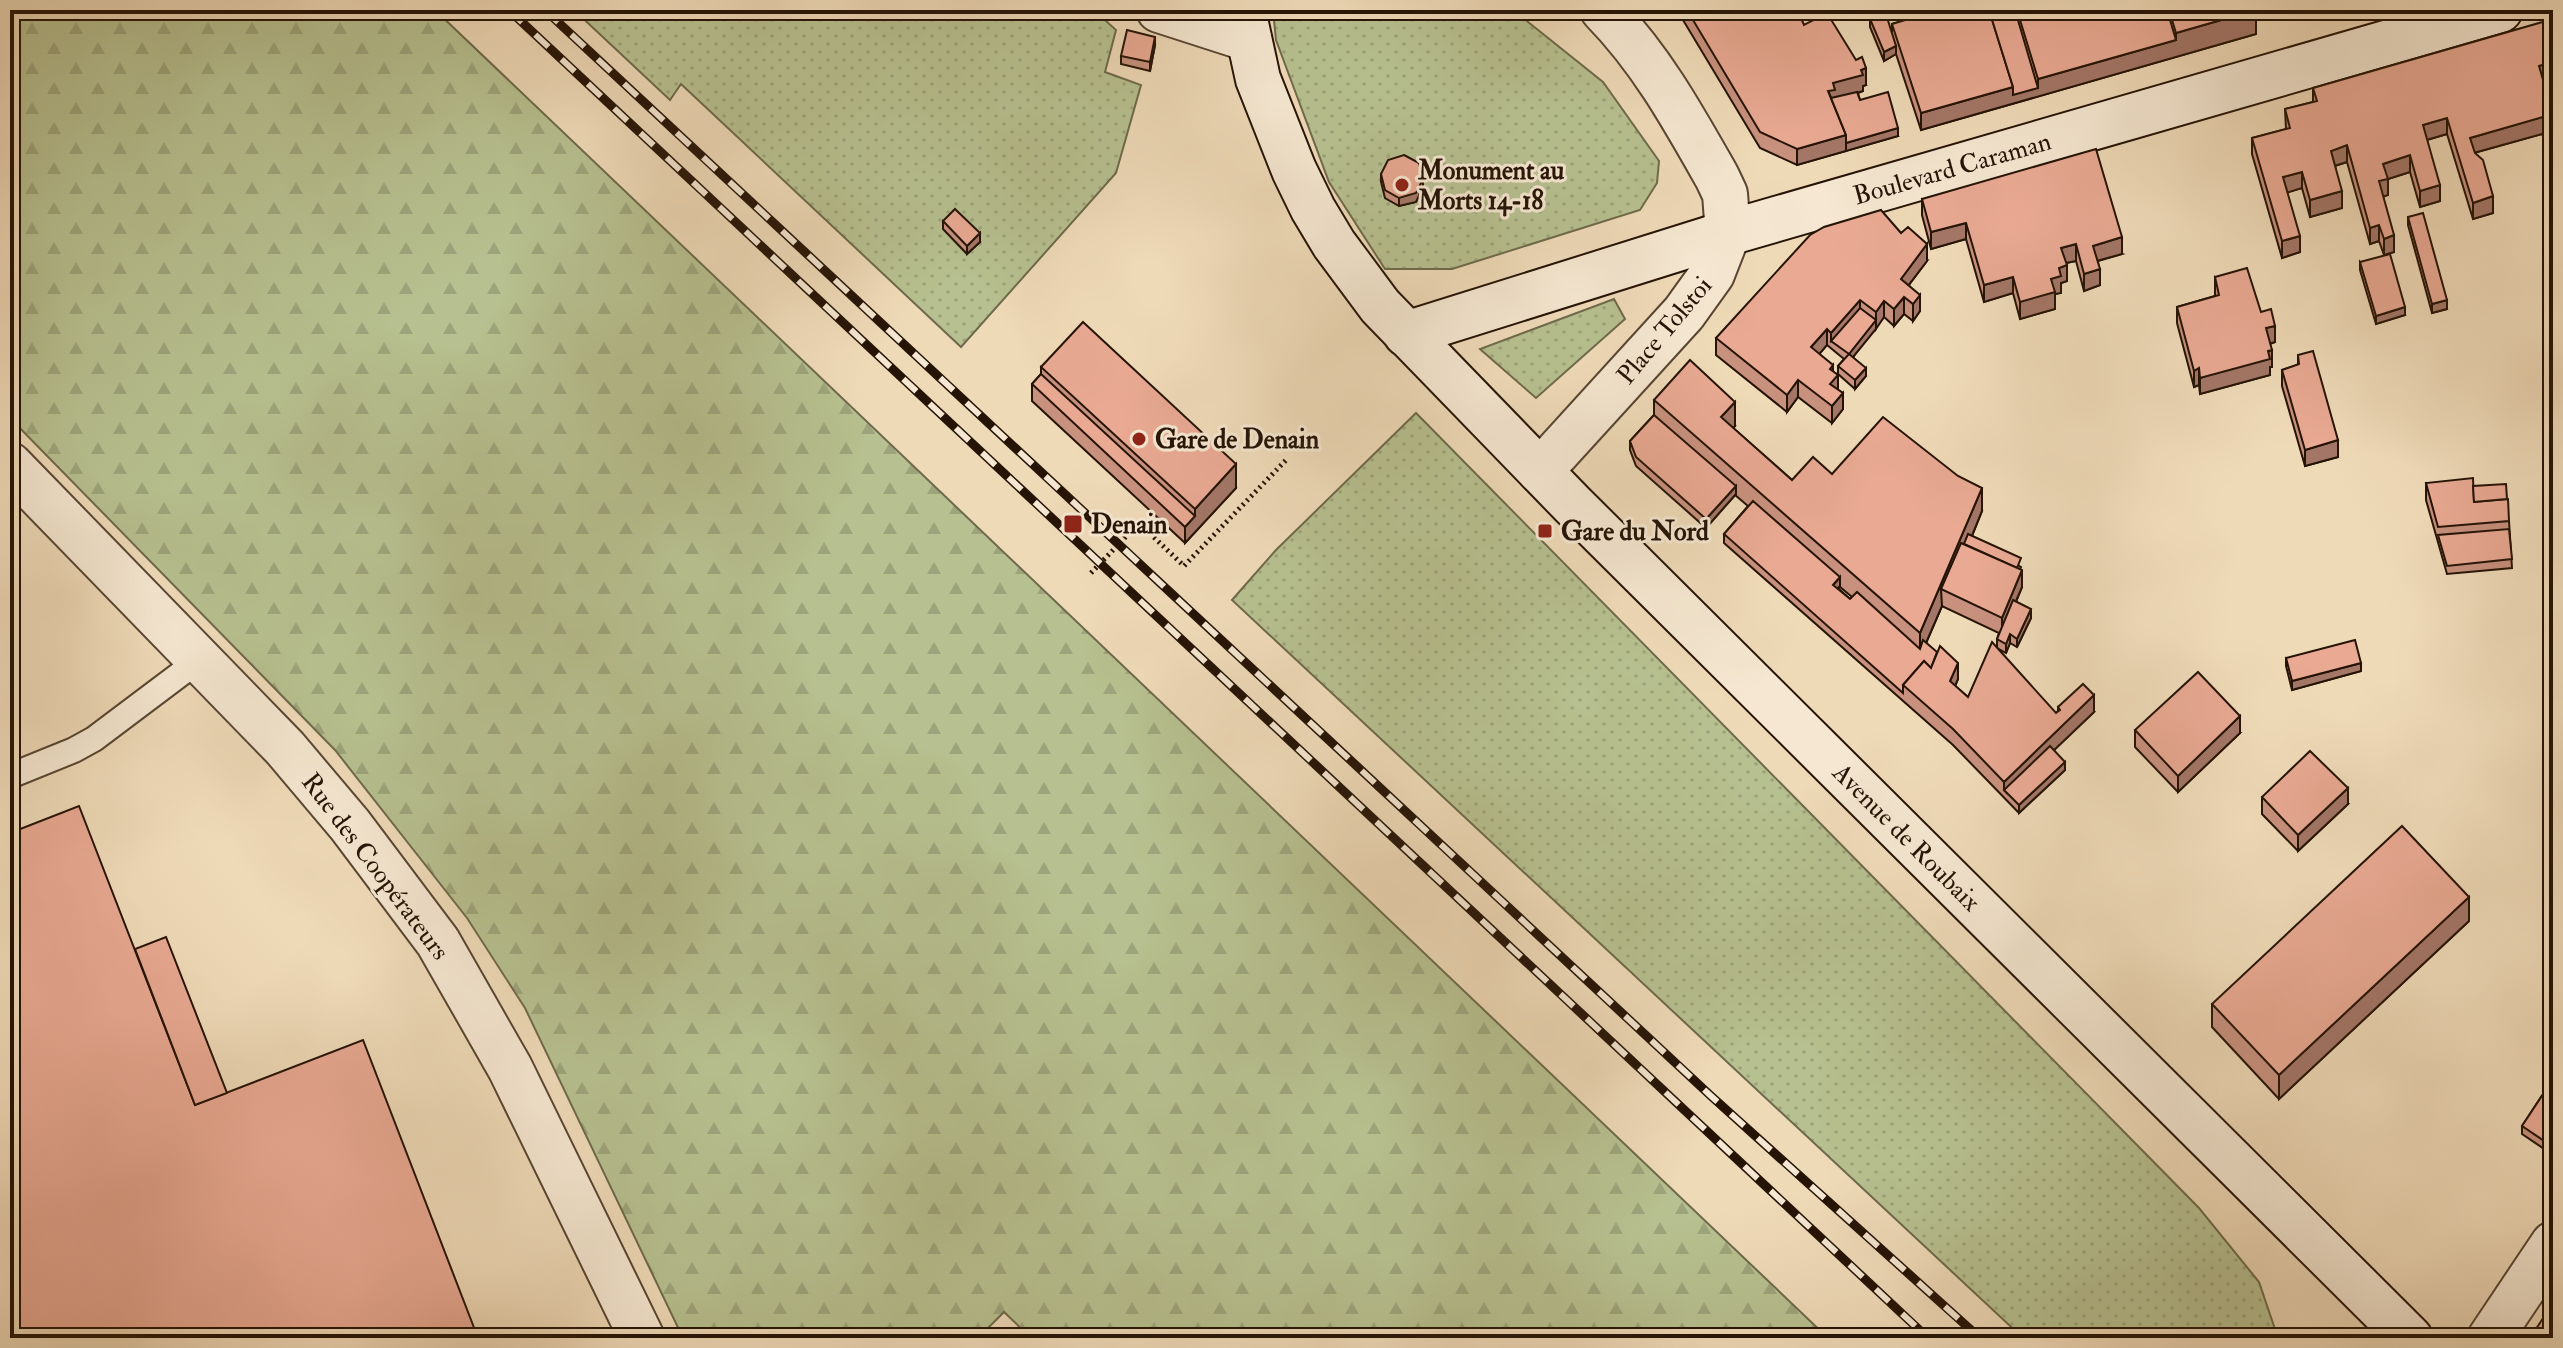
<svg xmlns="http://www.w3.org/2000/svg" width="2563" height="1348" font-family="'IM FELL Double Pica',serif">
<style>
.grass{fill:url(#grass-dots);stroke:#6e6a4b;stroke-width:2}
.forest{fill:url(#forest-firs);stroke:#6e6a4b;stroke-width:2}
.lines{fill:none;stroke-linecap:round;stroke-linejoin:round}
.lane-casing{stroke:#584532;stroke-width:28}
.street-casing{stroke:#584532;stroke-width:48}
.secondary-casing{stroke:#251306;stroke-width:48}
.path{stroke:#251306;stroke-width:5;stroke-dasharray:2 4;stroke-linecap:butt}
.lane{stroke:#f5e7d1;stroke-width:24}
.street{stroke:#f5e7d1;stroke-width:44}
.secondary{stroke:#f5e7d1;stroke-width:44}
.rail-casing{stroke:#251306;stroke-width:9}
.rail{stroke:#f5e7d1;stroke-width:6;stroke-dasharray:18;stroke-linecap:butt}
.wall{fill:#c8917e;stroke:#251306;stroke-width:2;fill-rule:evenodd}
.shaded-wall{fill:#a37667;stroke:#251306;stroke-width:2}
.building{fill:#e9a993;stroke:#251306;stroke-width:2}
.poi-dot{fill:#8f2418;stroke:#f5e7d1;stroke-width:3}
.labels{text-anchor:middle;stroke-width:6;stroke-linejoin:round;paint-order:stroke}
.street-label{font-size:26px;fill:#251306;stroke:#f5e7d1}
.poi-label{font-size:26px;font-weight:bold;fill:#251306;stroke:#f5e7d1;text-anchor:start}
</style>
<defs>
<pattern id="grass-dots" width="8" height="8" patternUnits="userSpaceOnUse" patternTransform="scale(2)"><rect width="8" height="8" fill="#b7c090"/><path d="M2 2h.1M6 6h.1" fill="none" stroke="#9da47b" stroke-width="1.8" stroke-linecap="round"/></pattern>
<pattern id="forest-firs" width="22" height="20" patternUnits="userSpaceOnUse" patternTransform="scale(2)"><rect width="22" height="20" fill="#b7c090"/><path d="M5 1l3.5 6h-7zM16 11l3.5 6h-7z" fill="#9da47b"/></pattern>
</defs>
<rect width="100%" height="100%" fill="#efdab8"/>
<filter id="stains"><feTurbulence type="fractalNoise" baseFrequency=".0025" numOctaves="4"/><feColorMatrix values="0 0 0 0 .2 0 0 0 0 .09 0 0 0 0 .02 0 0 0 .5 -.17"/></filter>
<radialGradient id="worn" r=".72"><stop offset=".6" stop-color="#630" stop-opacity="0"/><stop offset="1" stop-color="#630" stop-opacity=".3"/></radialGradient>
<g class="grass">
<path d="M574 10H1094L1116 30 1105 72 1141 85 1116 173 961 347 681 84 670 100Z"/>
<path d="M1273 10H1513L1603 82 1659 161 1657 183 1640 210 1452 269H1385L1329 182 1276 40Z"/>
<path d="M1614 299 1625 319 1536 398 1480 349Z"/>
<path d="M1416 413 2199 1208 2259 1282 2278 1338H2023L1232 600 1276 550Z"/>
</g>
<path class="forest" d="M10 10H435L1828 1338H1031L1004 1312 978 1338H683L525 1008 467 918 335 750 10 418Z"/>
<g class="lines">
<defs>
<path id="lane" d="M10 776 74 750 94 739 199 660"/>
<g id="street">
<path d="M1159 10 1249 39"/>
<path d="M10 465 285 748 350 825 438 942 510 1068 642 1338"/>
<path d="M1540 471 1684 313 1712 274 1728 233 1725 194 1717 177C1683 117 1651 59 1603 10"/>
<path d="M2490 1338 2553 1244"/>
</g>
<g id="secondary">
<path d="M1243 10 1258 79 1294 170 1313 209 1334 244 1380 306 1572 504 2410 1338"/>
<path d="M1406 334 1728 233 2500 10"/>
</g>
</defs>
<use href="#lane" class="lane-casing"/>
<use href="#street" class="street-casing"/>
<use href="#secondary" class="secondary-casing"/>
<path class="path" d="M1091 573 1139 523 1184 566 1288 458"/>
<use href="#lane" class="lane"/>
<use href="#street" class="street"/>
<use href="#secondary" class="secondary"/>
<defs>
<g id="rail">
<path d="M509 10 1928 1338"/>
<path d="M545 10 1711 1096 1980 1338"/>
</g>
</defs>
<use href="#rail" class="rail-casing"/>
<use href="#rail" class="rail"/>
</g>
<g class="wall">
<path d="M1677 10H1797L1804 25 1866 85 1863 86V91L1858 93 1860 100 1898 136 1797 165 1760 148Z"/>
<path d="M1880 10H1884L1882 12 1892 32V24L1912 18V10H1926L1927 14 1941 10H2256V34L1921 130 1896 54 1884 61 1870 27V19L1882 12Z"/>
<path d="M1155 45 1150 71 1121 64V56Z"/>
<path d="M2543 81 2553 131 2474 153 2493 213 2473 219 2447 134 2427 140 2440 201 2420 207 2410 172 2388 179V195L2383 196 2394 252 2384 255 2379 241 2370 244 2347 162 2335 166 2342 208 2310 217 2302 188 2287 192 2300 252 2282 258 2252 154V138L2286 129 2285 109 2313 102V88Z"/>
<path d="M1381 174 1423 187 1416 202 1399 206 1385 198 1381 182Z"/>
<path d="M1922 199 2122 254 2098 261 2100 285 2084 291 2076 261 2066 263 2067 281 2061 283V293L2055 294V309L2020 319 2013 293 1984 302 1966 239 1931 249 1922 215Z"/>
<path d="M2408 217 2447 309 2432 313 2408 225Z"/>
<path d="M943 221 980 242 967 254 943 229Z"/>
<path d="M1927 261 1909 285 1920 311 1913 321 1904 314 1894 326 1884 317 1853 357 1866 376 1855 389 1838 374V366L1844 359 1827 345 1819 354 1833 371 1843 409 1832 423 1798 397 1787 412 1716 355V338Z"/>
<path d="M2360 262 2405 315 2376 324 2360 270Z"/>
<path d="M2215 277 2261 312 2275 342 2270 344 2272 367H2270V375L2200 394 2199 385 2194 387 2177 323V307L2215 296Z"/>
<path d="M2298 355 2338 457 2305 466 2282 386V370L2298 365Z"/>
<path d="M1041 367 1236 488 1185 543 1032 401V384L1041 374Z"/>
<path d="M1654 400 1735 426 1733 428 1792 480 1832 474 1982 511 1972 536 2021 567 2020 569 2022 587 2016 602 2031 618 2017 647 2010 643 2006 653 1997 648V639L1999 633 1942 606 1926 643 1958 679 1955 686 1968 697 2056 713 2058 711V707L2094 712 2054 750 2065 770 2019 813 1953 745 1724 543V534L1748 506 1735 495 1706 528 1636 466 1630 450V441L1654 415ZM1839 586 1852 597 1850 599 1838 588Z"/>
<path d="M2426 483 2473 486 2509 521 2512 568 2447 574 2426 500Z"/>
<path d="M2286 658 2361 671 2292 690 2286 666Z"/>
<path d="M2135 730 2240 733 2178 792 2135 747Z"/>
<path d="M2262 797 2348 804 2298 851 2262 814Z"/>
<path d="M2469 921 2279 1099 2212 1027V1004Z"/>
<path d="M2553 1079V1155L2522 1134V1126Z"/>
</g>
<g class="shaded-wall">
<path d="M2256 10V34L1921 130V113L2013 87 2038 88V79L2176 40V33Z"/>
<path d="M1155 37V45L1150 71V62Z"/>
<path d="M1896 46V54L1884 61V52Z"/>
<path d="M2553 62V78L2539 82V66Z"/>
<path d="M1866 68V85L1863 86V91L1835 99V106L1828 91 1833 83Z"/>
<path d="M2553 114V131L2470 154V138Z"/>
<path d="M2447 118V134L2423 141V125Z"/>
<path d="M1898 128V136L1846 151V143Z"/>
<path d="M1846 135V151L1797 165V149Z"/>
<path d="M2347 145V162L2331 167V151Z"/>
<path d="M2410 155V172L2388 179V195L2379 198V181L2383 164Z"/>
<path d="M2302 172V188L2283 194V177Z"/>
<path d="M1423 179V187L1416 202 1399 206V198Z"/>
<path d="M2440 185V201L2420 207V191Z"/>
<path d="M2342 191V208L2310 217V200Z"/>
<path d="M2493 196V213L2473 219V203Z"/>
<path d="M1966 223V239L1931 249V232Z"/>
<path d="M2379 225V241L2370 244V228Z"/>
<path d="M980 233V242L967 254V246Z"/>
<path d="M2394 235V252L2384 255V239Z"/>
<path d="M2300 236V252L2282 258V241Z"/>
<path d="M2122 237V254L2093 262V246Z"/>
<path d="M1927 244V261L1901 295V279Z"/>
<path d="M2076 244V261L2061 264V248Z"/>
<path d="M2067 265V281L2061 283V293L2055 294V309L2020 319V302L2051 279 2059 268Z"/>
<path d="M2100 269V285L2084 291V274Z"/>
<path d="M2013 277V293L1984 302V285Z"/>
<path d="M1920 295V311L1913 321V304Z"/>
<path d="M1904 297V314L1894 326V309Z"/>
<path d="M1860 300V316L1831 341V333Z"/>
<path d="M2447 300V309L2432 313V304Z"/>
<path d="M1884 301V317L1876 329V312Z"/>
<path d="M2405 307V315L2376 324V316Z"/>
<path d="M1876 320V329L1849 362V354Z"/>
<path d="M2275 326V342L2266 345V328Z"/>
<path d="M1827 329V345L1811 364V347Z"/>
<path d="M2272 350V367H2270V375L2200 394V378Z"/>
<path d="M1833 365V380L1838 375V391L1830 400V369Z"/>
<path d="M1866 368V376L1855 389V380Z"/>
<path d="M2199 368V385L2194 387V371Z"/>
<path d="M1798 380V397L1787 412V395Z"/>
<path d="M1843 393V409L1832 423V406Z"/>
<path d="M1735 402V426L1721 440V417Z"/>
<path d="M2338 440V457L2305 466V450Z"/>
<path d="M1236 464V488L1185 543V527L1195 516V509Z"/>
<path d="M1736 486V494L1706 528V519Z"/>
<path d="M1982 488V511L1965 553 1941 589 1942 606 1920 657V633Z"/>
<path d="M2022 570V587L2002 634V618Z"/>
<path d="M1840 577V586L1833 593V585Z"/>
<path d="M2031 609V618L2017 647V639Z"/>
<path d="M2010 634V643L2006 653V644Z"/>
<path d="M1958 663V679L1950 698V681Z"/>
<path d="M2361 663V671L2292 690V681Z"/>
<path d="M2094 695V712L2008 794 2004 790V782Z"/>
<path d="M2240 716V733L2178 792V776Z"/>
<path d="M2065 762V770L2019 813V805Z"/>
<path d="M2348 788V804L2298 851V835Z"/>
<path d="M2469 897V921L2279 1099V1075Z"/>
</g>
<g class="building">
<path d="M1687 10H1797L1804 25 1827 13 1856 60 1862 57 1866 68 1861 70 1863 75 1833 83 1835 90 1828 91 1846 135 1797 149 1760 132Z"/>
<path d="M1913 10H1926L1927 14 1941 10H1989L2013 87 1921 113 1892 24 1915 17Z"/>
<path d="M1989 10H2015L2038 88 2013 95V87Z"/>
<path d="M2017 10H2167L2176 40 2038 79Z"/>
<path d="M2169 10H2256L2176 33Z"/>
<path d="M1885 11 1896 46 1884 52 1870 19Z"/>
<path d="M2553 19V62L2539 66 2553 114 2470 138 2475 153 2483 160 2493 196 2473 203 2447 118 2423 125 2440 185 2420 191 2410 155 2383 164 2388 179 2379 181 2394 235 2384 239 2379 225 2370 228 2347 145 2331 151 2342 191 2310 200 2302 172 2283 177 2300 236 2282 241 2252 138 2290 128 2285 109 2317 101 2313 88Z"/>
<path d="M1127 30 1155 37 1150 62 1121 56Z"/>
<path d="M1857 92 1860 100 1888 92 1898 128 1846 143V135L1831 98Z"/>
<path d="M2096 149 2122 237 2093 246 2100 269 2084 274 2076 244 2061 248 2067 265 2059 268 2061 276 2051 279 2055 292 2020 302 2013 277 1984 285 1966 223 1931 232 1922 199Z"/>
<path d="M1404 155 1419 163 1423 179 1416 193 1399 198 1385 190 1381 174 1388 160Z"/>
<path d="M955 209 980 233 967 246 943 221Z"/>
<path d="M1881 210 1901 233 1908 227 1927 244 1901 279 1920 295 1913 304 1904 297 1894 309 1884 301 1876 312 1860 300 1831 333 1827 329 1811 347 1833 365 1830 369 1838 375 1830 384 1843 393 1832 406 1798 380 1787 395 1716 338 1810 235 1824 227Z"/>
<path d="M2423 213 2447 300 2432 304 2408 217Z"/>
<path d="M2390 254 2405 307 2376 316 2360 262Z"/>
<path d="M2247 268 2261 312 2271 309 2275 326 2266 328 2272 350 2268 351 2270 359 2200 378 2199 368 2194 371 2177 307 2219 295 2215 277Z"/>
<path d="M1860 308 1876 320 1849 354 1831 341Z"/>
<path d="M1083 322 1236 464 1195 509 1041 367Z"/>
<path d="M2313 351 2338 440 2305 450 2282 370 2299 364 2298 355Z"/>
<path d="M1849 354 1866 368 1855 380 1838 366Z"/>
<path d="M1690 360 1735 402 1721 417 1792 480 1813 457 1832 474 1883 417 1958 476 1982 488 1920 633 1654 400Z"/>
<path d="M1041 374 1195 516 1185 527 1032 384Z"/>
<path d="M1654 415 1736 486 1706 519 1636 457 1630 441Z"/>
<path d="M2473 478 2474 502 2508 499 2509 521 2438 527 2426 483Z"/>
<path d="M2506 484 2507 499 2474 502 2473 486Z"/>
<path d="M1753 501 1840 577 1833 585 1850 599 1857 592 1920 649 1923 640 1937 652 1931 668 1924 661 1903 685V693L1724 534Z"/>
<path d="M2509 529 2512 559 2447 566 2438 535Z"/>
<path d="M1968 534 2021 558 2017 568 1964 544Z"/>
<path d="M1961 543 2022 570 2002 618 1941 589Z"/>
<path d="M2013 600 2031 609 2017 639 2010 634 2006 644 1997 639Z"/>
<path d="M2355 640 2361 663 2292 681 2286 658Z"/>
<path d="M1992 642 2056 713 2060 710 2058 707 2083 684 2094 695 2004 782 1953 729 1903 685 1924 661 1931 668 1940 646 1958 663 1950 681 1968 697Z"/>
<path d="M2198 672 2240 716 2178 776 2135 730Z"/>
<path d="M2050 746 2065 762 2019 805 2004 790Z"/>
<path d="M2310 751 2348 788 2298 835 2262 797Z"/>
<path d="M79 806 195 1105 363 1040 478 1338H10V833Z"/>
<path d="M2402 826 2469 897 2279 1075 2212 1004Z"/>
<path d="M166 937 227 1093 195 1105 135 949Z"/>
<path d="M2553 1079V1147L2522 1126Z"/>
<path d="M2553 1303V1338H2530Z"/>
</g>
<g class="poi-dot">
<circle cx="1402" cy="185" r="8"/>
<circle cx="1139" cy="439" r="8"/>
<rect x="1063" y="514" width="20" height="20" rx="4"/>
<rect x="1537" y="523" width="16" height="16" rx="4"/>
</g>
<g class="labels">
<g class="street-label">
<text transform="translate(1952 168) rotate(-16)" y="9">Boulevard Caraman</text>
<text transform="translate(1664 330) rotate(-50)" y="9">Place Tolstoi</text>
<text transform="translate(1907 837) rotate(45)" y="9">Avenue de Roubaix</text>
<text transform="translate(376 866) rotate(53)" y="9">Rue des Coopérateurs</text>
</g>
<g class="poi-label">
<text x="1418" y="179">Monument au<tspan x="1418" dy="30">Morts 14-18</tspan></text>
<text x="1155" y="448">Gare de Denain</text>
<text x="1091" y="533">Denain</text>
<text x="1561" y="540">Gare du Nord</text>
</g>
</g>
<rect width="2563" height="1348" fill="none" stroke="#efdab8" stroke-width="40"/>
<rect x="12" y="12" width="2539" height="1324" fill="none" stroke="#251306" stroke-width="4"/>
<rect x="20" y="20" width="2523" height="1308" fill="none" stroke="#251306" stroke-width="2"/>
<rect width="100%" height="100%" filter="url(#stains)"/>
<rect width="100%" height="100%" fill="url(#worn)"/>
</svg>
